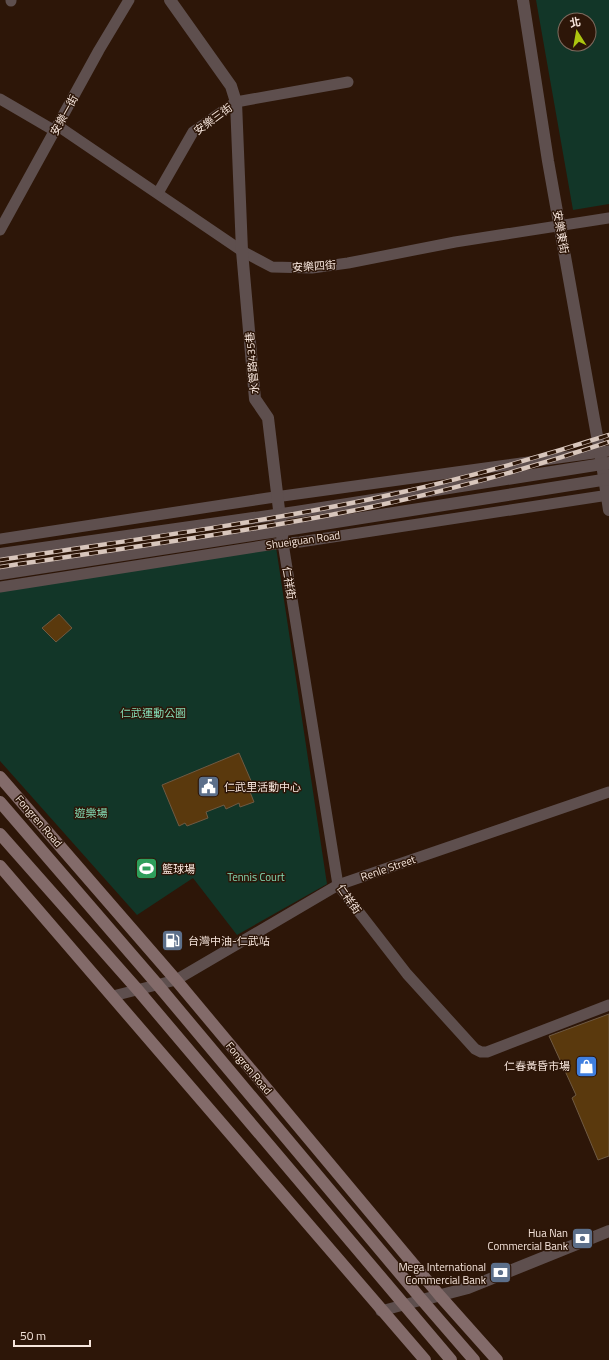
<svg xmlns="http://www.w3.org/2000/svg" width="609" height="1360" font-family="'Titillium Web','Noto Sans TC',sans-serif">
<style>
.green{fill:#123628;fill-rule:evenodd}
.building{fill:#5a390d;stroke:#6f5a43}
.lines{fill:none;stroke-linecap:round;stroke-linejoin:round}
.minor{stroke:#5e4f4e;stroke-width:11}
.tertiary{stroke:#5e4f4e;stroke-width:12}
.secondary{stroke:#836b6a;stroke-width:12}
.rail-casing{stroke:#d8c6bc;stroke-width:4.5}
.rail{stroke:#2d1608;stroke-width:3;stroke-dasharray:9;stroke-linecap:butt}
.labels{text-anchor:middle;stroke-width:3;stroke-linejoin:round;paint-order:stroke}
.street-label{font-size:11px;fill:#f6e5dc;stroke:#2d1608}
.park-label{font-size:11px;fill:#84ddb6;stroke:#2d1608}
.poi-label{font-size:11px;fill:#f6e5dc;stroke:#2d1608;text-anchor:start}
</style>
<rect width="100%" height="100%" fill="#2d1608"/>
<g class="green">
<path d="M536 0H609V204L573 210ZM565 20H589V44H565Z"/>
<path d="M276 547 327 884 237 935 193 878 137 915 0 761V587Z"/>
</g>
<g class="building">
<path d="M59 614 72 628 56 642 42 628Z"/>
<path d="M239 753 255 790 250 792 254 802 240 807 239 803 226 809 224 805 206 812 208 818 187 826 185 823 179 826 162 785Z"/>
<path d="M609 1014V1156L598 1160 572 1098 576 1095 549 1036Z"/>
</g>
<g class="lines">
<g class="minor">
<path d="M11 1V0"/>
<path d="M0 99 55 131"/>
<path d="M58 126 242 251 272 267 312 268 348 263 455 242 609 218"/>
<path d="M158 193 193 132 236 102 348 82"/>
<path d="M0 230 99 50 129 0"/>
<path d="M0 539 268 498 609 451"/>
<path d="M283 543 338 885 407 974 475 1049 481 1052H487L609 1005"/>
<path d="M0 587 275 544 300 542 609 495"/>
<path d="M113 996 176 980 338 885 609 792"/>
<path d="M381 1311 422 1300"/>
</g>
<g class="tertiary">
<path d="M170 0 231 86 236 102 242 251 255 399 268 418 283 543"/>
<path d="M523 0 548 161 602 464 609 510"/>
<path d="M0 554 296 512 609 463"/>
<path d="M0 574 298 528 609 479"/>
<path d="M422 1300 468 1288 609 1231"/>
</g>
<g class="secondary">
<path d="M0 777 176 980 440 1296 497 1360"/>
<path d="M0 802 157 984 422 1300 474 1360"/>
<path d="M0 834 137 989 451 1360"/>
<path d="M0 866 425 1360"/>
</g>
<defs>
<g id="rail">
<path d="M0 560C124 541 248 525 371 499 451 482 531 460 609 435"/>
<path d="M0 567C124 548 248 532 371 507 451 490 531 468 609 442"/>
</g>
</defs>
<use href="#rail" class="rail-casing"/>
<use href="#rail" class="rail"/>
</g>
<defs>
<symbol id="civic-square" viewBox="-11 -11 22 22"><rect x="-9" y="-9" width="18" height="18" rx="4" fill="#5c6f8a" stroke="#2d1608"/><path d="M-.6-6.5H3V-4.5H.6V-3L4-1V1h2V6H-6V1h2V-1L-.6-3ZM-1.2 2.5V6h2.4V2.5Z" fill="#fff"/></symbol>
<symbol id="stadium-square" viewBox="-11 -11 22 22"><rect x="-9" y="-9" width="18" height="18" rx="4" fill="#2e9e5b" stroke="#2d1608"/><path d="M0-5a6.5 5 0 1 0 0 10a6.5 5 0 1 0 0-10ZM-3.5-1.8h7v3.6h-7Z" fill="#fff"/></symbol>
<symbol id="fuel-square" viewBox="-11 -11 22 22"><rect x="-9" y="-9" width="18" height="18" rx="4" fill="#5c6f8a" stroke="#2d1608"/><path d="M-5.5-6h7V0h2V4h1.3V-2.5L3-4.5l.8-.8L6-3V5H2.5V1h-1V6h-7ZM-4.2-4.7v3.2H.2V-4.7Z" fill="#fff"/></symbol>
<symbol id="shop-square" viewBox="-11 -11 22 22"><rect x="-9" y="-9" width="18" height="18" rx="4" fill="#3f7fe0" stroke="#2d1608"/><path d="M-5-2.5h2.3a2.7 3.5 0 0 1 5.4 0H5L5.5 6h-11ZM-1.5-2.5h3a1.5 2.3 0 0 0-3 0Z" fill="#fff"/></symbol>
<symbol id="bank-square" viewBox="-11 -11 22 22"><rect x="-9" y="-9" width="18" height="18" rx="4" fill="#5c6f8a" stroke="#2d1608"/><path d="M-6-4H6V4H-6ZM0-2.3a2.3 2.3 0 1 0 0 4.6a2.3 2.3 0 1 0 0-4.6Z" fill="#fff"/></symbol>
</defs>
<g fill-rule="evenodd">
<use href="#civic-square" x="196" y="774" width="25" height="25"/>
<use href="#stadium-square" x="134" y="856" width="25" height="25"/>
<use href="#fuel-square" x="160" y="928" width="25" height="25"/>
<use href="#shop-square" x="574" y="1054" width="25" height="25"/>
<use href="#bank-square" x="570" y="1226" width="25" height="25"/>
<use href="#bank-square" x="488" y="1260" width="25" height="25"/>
</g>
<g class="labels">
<g class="street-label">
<text transform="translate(64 115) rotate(-61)" y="4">安樂一街</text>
<text transform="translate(213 119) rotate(-36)" y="4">安樂三街</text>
<text transform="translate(561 232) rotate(80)" y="4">安樂東街</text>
<text transform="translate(314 266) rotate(-4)" y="4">安樂四街</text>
<text transform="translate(252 363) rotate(-95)" y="4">水管路435巷</text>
<text transform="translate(303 540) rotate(-8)" y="4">Shueiguan Road</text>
<text transform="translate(289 583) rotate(81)" y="4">仁祥街</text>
<text transform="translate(39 821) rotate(49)" y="4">Fongren Road</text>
<text transform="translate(388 868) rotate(-19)" y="4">Renle Street</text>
<text transform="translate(349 899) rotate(55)" y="4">仁祥街</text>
<text transform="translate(249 1068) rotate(50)" y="4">Fongren Road</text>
</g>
<g class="park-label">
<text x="153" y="717">仁武運動公園</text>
<text x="91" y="817">遊樂場</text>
<text x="256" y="881">Tennis Court</text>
</g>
<g class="poi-label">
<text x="224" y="791">仁武里活動中心</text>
<text x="162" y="873">籃球場</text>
<text x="188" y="945">台灣中油-仁武站</text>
<text x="570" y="1070" text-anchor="end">仁春黃昏市場</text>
<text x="568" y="1237" text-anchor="end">Hua Nan<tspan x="568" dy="13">Commercial Bank</tspan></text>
<text x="486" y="1271" text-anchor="end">Mega International<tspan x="486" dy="13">Commercial Bank</tspan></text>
</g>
</g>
<g transform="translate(577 32) rotate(349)"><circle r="19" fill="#2d1608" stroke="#7d695d"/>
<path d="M0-3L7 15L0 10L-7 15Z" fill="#adc60f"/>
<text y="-6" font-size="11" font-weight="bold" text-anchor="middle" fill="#f6e5dc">北</text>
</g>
<path d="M14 1340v6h76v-6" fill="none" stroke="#f6e5dc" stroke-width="2"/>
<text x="20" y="1340" font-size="12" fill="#f6e5dc" stroke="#2d1608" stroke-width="3" paint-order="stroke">50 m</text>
</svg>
